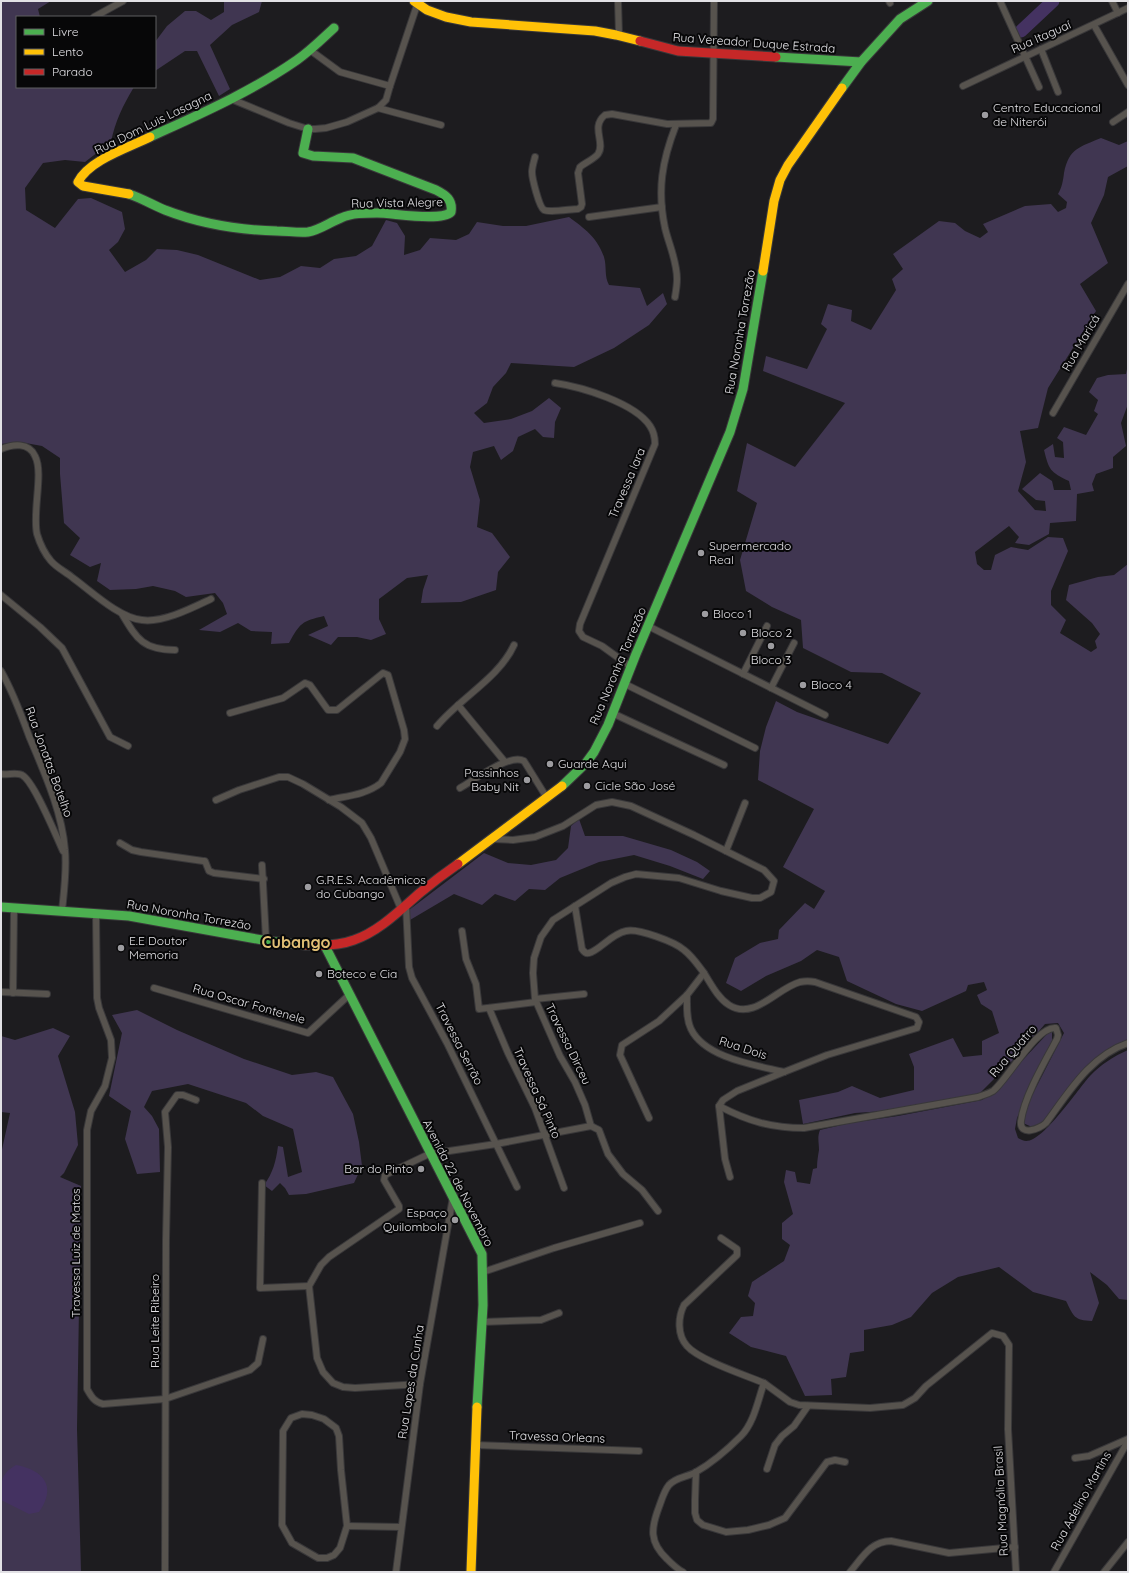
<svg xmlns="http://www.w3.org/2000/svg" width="1129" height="1573" font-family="Quicksand,sans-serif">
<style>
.green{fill:#403651}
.water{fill:#443261}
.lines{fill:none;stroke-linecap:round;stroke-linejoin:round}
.river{stroke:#443261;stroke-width:13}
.street-casing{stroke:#39383a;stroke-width:8}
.fast-casing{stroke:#39383a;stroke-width:11}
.slow-casing{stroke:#39383a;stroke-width:11}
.jam-casing{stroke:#39383a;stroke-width:11}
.street{stroke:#57534e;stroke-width:6}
.fast{stroke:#4caf50;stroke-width:9}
.slow{stroke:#ffc107;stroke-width:9}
.jam{stroke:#c62828;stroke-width:9}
.poi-dot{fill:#9d9ca0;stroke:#070708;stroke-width:1.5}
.labels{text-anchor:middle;stroke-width:4;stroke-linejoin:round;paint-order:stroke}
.street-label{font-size:12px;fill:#e2e1e5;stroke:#070708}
.poi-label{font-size:12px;fill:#e2e1e5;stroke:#070708;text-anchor:start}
.district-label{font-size:16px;font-weight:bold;fill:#e1bf75;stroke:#070708}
</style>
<rect width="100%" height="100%" fill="#1d1c1f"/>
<g class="green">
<path d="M1 1H51L38 9 40 17H17V87H134C123 105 115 122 111 142L85 162 65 160 43 163 25 188 26 210 55 228 78 199 91 198 122 212 125 229 118 242 109 250 125 272 146 260 157 249 177 250 198 255 260 280 280 277 301 266 320 268 334 259 356 256 372 246 386 220 397 223 405 236 404 255 420 250 430 238 456 240 469 234 477 222 503 226H526L569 217C585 229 597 237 604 257 607 267 604 276 609 285L640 288 647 306 663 293 667 304 649 325 614 348 574 367 511 363 506 373 493 387 487 403 474 413 484 423 511 419 532 411 549 398 561 408 555 422 554 438 543 437 535 429 518 437 513 451 501 460 494 446 473 452 470 467 480 500 477 527 492 533 510 557 498 572 496 590 461 602 421 603 423 590 428 575 407 578 379 599V619L386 634 371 640 357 637H338L331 645 308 635 328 626 324 616C302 621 300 623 289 643L271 644 272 632 251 631 238 623 220 632 199 630 227 614 223 603 215 593 186 597 175 591 153 586 136 589 110 590 97 581 101 563 90 567 70 555 80 538 64 523 60 474V458L42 446 20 442 1 444Z"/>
<path d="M224 1H262L259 12 232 25 210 45 230 89 219 96 197 51H185L155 71V42L167 26 185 11H196L211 20 224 12Z"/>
<path d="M1101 138 1119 145 1128 141V166L1108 177 1104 195 1091 223 1108 263 1080 284 1096 311 1048 388 1038 428 1020 431 1026 462 1018 491 1035 510 1046 511 1045 501 1036 500 1022 489 1040 473 1052 481 1054 490H1071L1069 481C1050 472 1049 470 1044 450L1053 444 1055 457 1064 458 1063 442 1057 438 1064 427 1086 435 1098 414 1094 411 1098 400 1089 392 1097 378 1108 375 1126 374 1128 364V404L1121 423 1126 446 1113 457V468L1096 474 1092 484 1094 491 1077 494 1076 521 1050 523 1049 534 1029 545 1015 543 1019 537 1009 526 975 552 977 564 984 570H991L995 555 1011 547 1028 550 1048 537 1063 538 1068 551 1051 591V605L1066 620 1060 633 1091 652 1097 648 1095 641 1100 634 1092 623 1066 600 1069 585 1098 577 1114 575 1128 564V1043L1085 1070 1041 1124 1032 1127 1023 1123V1113L1064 1033 1058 1023 1045 1024 1020 1053 979 1094 899 1110 855 1113 803 1124 799 1100 838 1092 852 1086 880 1098 914 1090V1067L909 1054 953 1038 963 1057 982 1055V1041L999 1033 992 1011 981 1004 977 995 987 990 984 982 968 985 966 991 922 1011 896 1004 847 981 839 957 817 950 801 961 766 976 741 991 726 983 735 958 760 943 778 939 779 930 805 903 814 909 825 891 783 867 814 809 758 780 760 751 766 727 776 701 797 712 888 744 921 693 882 673 851 672 803 648 801 620 772 607 746 591 740 560 757 503 737 491 747 443 795 467 845 403 763 371 766 356 807 369 827 329 821 324 828 304 852 310 851 321 871 330 896 290 892 279 903 269 893 254 939 221 955 223 965 231 980 238 988 232 983 224 1025 206 1051 204 1058 212 1066 208 1067 202 1058 194C1062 187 1063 181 1064 173 1069 148 1080 147 1101 138Z"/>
<path d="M579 819 585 836H623L671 850 697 862 710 871 703 879 670 866 634 855 599 862 560 878 545 890 529 889 515 901 495 894 482 905 454 894 410 920 409 910 484 853 508 863 531 865 556 860 568 848 571 826Z"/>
<path d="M137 1010 177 1030 244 1059 292 1075 316 1072 333 1077 353 1114 359 1142 362 1166 354 1183 306 1194 289 1195 285 1188 280 1183 272 1191 264 1185C273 1173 276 1161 278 1146L283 1147 288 1177 302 1172 293 1129 263 1116 246 1103 188 1084 152 1091 144 1107 152 1116 159 1129 160 1172 137 1174 125 1139 131 1111 109 1096 122 1033 112 1015Z"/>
<path d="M53 1028 70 1036 58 1056 75 1112 78 1145 64 1173 60 1177 81 1186 77 1429 81 1572H1V1154L10 1113 1 1112V1036L15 1040Z"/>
<path d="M1049 1032H1052V1041L1017 1118 1015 1129 1018 1138C1020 1139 1024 1141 1026 1141 1043 1142 1078 1089 1090 1076 1100 1065 1114 1056 1128 1050V1300L1119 1299 1107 1285 1090 1272 1099 1303 1092 1321C1074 1320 1074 1317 1066 1301L1033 1292 999 1267 958 1277 932 1293 911 1317 892 1325 864 1330V1351L850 1353 846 1377 831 1379 832 1395 805 1396 786 1356 751 1347 729 1333 741 1317 753 1316 755 1303 748 1296 752 1282 784 1261 790 1245 782 1239V1223L793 1214 784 1182 786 1170 795 1172 797 1182 810 1184 813 1169 817 1168C817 1161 818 1156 819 1150 819 1143 817 1137 820 1130L850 1123 898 1116 982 1100 992 1093Z"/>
</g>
<path class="water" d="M16 1465C44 1470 57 1487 39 1512L29 1514 1 1500C1 1483 0 1474 16 1465Z"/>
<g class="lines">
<path class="river" d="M1021 31 1053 1"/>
<defs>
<g id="street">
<path d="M618 1 619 35"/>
<path d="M889 1 890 3"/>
<path d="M1000 1 1039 87"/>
<path d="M1112 1 1118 13"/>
<path d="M94 17 123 1"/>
<path d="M1094 25 1128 85"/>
<path d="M1041 49 1058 92"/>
<path d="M310 50 340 72 390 86"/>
<path d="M963 86 1128 8"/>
<path d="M231 99 289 123 308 129H315L326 128 347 122 378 108 386 100 390 86 417 5"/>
<path d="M378 108 441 125"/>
<path d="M1113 122 1128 112"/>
<path d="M535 157C534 161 532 167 532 172 532 178 539 207 544 210 550 213 571 209 578 209L581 207 582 204 578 173 580 167C585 163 594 159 598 154 606 143 590 127 605 115L612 114 667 124 711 123 713 119 714 1"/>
<path d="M589 217 662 207"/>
<path d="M675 297C676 291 677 285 677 279 677 261 669 245 665 228 657 190 662 161 676 125"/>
<path d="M555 383C582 387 635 403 650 426 654 432 655 437 655 444L580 624 579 631 583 637 602 646 631 667"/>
<path d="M1053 413 1128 284"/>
<path d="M1 449C13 444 29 442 35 456 44 473 32 512 37 534 40 544 45 554 51 561 57 568 66 572 73 578 91 591 119 618 142 620 163 623 192 608 211 599"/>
<path d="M1 595 40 627 62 648 110 737 128 746"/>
<path d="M122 614C137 639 143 650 175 650"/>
<path d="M648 626 825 715"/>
<path d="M1 671C13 692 21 714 29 736 44 772 62 811 65 850 67 870 64 891 62 911"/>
<path d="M743 674 767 626"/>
<path d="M625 684 755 748"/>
<path d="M771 688 794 643"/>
<path d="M458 705 505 762"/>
<path d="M230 713 283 698 305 683 310 685 328 710H337L383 673 388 675 404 730 405 739 400 752 381 783C366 795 346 796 329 800"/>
<path d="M612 713 724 765"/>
<path d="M437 726C460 698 499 678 514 645"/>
<path d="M1 774C8 775 17 772 22 775 34 781 56 836 63 851"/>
<path d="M460 788C473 781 509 753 524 761L547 798"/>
<path d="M216 800 239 790 279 777H288L303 784 341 807 362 823 371 838 401 909"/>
<path d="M493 839 513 840 535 837 563 826 596 805 612 802 631 806 694 835 764 870 774 881 771 892 760 898H752L721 891 679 878 636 874 625 877 611 883 553 920 541 937 534 958 533 973 535 999 560 1056 575 1082 585 1105 591 1126"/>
<path d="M120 843 132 850 141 852 203 861H205L209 871 214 873 264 879"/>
<path d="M726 851 745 803"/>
<path d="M262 865 266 940"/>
<path d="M406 905 409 967 412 978 447 1043 517 1187"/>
<path d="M575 906 582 949C584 952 586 954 589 953 600 950 611 934 626 931 638 928 675 942 684 950 692 956 698 965 704 973L687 995 659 1021 622 1045 620 1055 649 1118"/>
<path d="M96 913 97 998 99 1008 111 1040 112 1058 105 1086 91 1111 87 1130V1389C91 1396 94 1402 103 1404L165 1399 250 1370 258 1363 263 1339"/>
<path d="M462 931 466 959 476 984 479 1009 536 1002"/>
<path d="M704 973C711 984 718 998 729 1005 754 1021 777 988 800 982 805 981 810 981 815 982L916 1017 919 1022 917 1028 827 1055 784 1072 737 1091 723 1100 719 1106 725 1159 730 1177"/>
<path d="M154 988 308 1033 349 995"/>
<path d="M1 992 47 994"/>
<path d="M13 993 14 909"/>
<path d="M687 995C687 1006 686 1019 691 1029 705 1058 755 1065 784 1072"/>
<path d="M535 999 584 994"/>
<path d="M489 1008 508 1053 535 1108 564 1188"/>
<path d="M719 1106C748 1121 771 1128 804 1128L978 1097C983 1095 988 1094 993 1091 1008 1079 1037 1025 1056 1028L1058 1035 1057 1039C1045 1061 1024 1097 1021 1121 1019 1137 1040 1129 1046 1123 1069 1092 1090 1056 1128 1043"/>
<path d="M591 1126 599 1130 608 1154 623 1174 642 1190 658 1211"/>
<path d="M262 1183 260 1288 309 1286"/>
<path d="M721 1238 737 1249V1255L684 1305C678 1317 677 1335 687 1346 699 1360 745 1375 764 1383"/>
<path d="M483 1272 554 1248 640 1223"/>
<path d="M309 1286 321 1265 329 1257 399 1209V1206L384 1180 385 1175 429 1154 496 1144 591 1126"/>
<path d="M309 1286 317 1358 323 1372 333 1383 343 1387 355 1388 420 1384"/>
<path d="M482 1322 541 1320 559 1313"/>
<path d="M302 1414 312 1415 324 1419 336 1428 339 1436 341 1470 347 1526 340 1548 334 1555 327 1558H318L292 1543 282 1525 283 1431 291 1418Z"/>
<path d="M475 1445 639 1451"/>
<path d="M1075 1458 1089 1456 1128 1439"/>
<path d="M767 1469 775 1445 782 1436 794 1426 808 1406"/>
<path d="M696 1472 695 1500V1513L697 1520 703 1525 726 1532 748 1530 769 1525 785 1518 827 1462 835 1460 845 1462"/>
<path d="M347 1526 401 1527"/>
<path d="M165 1572 166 1239 168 1147 165 1112 177 1095H183L196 1100"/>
<path d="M396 1572 420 1384 453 1197"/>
<path d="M683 1572C677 1569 672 1564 667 1559 649 1542 651 1528 659 1507 662 1499 664 1491 669 1485 676 1477 688 1477 696 1472 712 1463 728 1449 741 1436 754 1423 758 1400 764 1383L790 1402 799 1405 870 1408 903 1405 915 1398 926 1386 992 1333 1003 1336 1009 1345 1008 1429 1016 1572"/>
<path d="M850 1572C862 1558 871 1541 891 1541L949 1553 1015 1547"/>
<path d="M1054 1572 1128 1441"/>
<path d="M1104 1572 1128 1542"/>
</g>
<g id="fast">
<path d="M776 57 861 62"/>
<path d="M842 88 861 62 900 19 928 1"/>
<path d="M150 137C200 114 251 92 297 60 310 51 322 39 334 28"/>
<path d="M129 194C141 198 153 205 165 210 201 224 239 230 277 231 287 231 298 233 308 232 320 230 330 222 341 218 352 213 365 213 377 213 393 213 441 222 451 212 453 200 446 195 436 190L353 158 313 156 303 153 308 129"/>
<path d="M562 786 586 763 594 752 608 725 636 654 730 432 743 389 763 271"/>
<path d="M1 907 129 916 268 941 305 945"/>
<path d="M325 946 482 1254 483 1305 477 1407"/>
</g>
<g id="slow">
<path d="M414 1 427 10 446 17 471 22 595 31 616 35 640 41"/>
<path d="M129 194 83 186 78 182C89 160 128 148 150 137"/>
<path d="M763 271 774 201 780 180 788 165 842 88"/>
<path d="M458 864 562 786"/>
<path d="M471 1572 477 1407"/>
</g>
<g id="jam">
<path d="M640 41 678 51 776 57"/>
<path d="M305 945C322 946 338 946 354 940 380 931 401 909 421 892 433 882 445 873 458 864"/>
</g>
</defs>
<use href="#street" class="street-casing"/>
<use href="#fast" class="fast-casing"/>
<use href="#slow" class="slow-casing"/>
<use href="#jam" class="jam-casing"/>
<use href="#street" class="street"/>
<use href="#fast" class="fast"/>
<use href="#slow" class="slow"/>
<use href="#jam" class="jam"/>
</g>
<g class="poi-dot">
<circle cx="985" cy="115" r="4"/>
<circle cx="701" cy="553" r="4"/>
<circle cx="705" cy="614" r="4"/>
<circle cx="743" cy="633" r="4"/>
<circle cx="771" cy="646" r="4"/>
<circle cx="803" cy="685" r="4"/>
<circle cx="550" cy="764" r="4"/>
<circle cx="527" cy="780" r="4"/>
<circle cx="587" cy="786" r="4"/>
<circle cx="308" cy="887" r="4"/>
<circle cx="121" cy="948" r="4"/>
<circle cx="319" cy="974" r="4"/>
<circle cx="421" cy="1169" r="4"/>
<circle cx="455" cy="1220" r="4"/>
</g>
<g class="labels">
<g class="street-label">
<text transform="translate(1041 37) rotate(-24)" y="4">Rua Itaguaí</text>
<text transform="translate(754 43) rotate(4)" y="4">Rua Vereador Duque Estrada</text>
<text transform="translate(153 123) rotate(-26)" y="4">Rua Dom Luis Lasagna</text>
<text transform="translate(397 203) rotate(-1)" y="4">Rua Vista Alegre</text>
<text transform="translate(740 332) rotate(-80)" y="4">Rua Noronha Torrezão</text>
<text transform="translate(1081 343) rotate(-60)" y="4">Rua Maricá</text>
<text transform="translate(627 483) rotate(-67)" y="4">Travessa Iara</text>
<text transform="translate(618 666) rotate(-67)" y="4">Rua Noronha Torrezão</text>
<text transform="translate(49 762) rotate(70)" y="4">Rua Jonatas Botelho</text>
<text transform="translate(189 915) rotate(10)" y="4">Rua Noronha Torrezão</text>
<text transform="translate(249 1004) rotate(16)" y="4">Rua Oscar Fontenele</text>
<text transform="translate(459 1044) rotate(63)" y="4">Travessa Serrão</text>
<text transform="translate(568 1044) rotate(64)" y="4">Travessa Dirceu</text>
<text transform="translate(743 1048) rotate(18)" y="4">Rua Dois</text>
<text transform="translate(1013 1051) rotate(-49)" y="4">Rua Quatro</text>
<text transform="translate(537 1093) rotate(66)" y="4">Travessa Sá Pinto</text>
<text transform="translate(458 1183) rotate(63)" y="4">Avenida 22 de Novembro</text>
<text transform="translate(76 1253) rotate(-90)" y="4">Travessa Luiz de Matos</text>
<text transform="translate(155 1321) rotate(-90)" y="4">Rua Leite Ribeiro</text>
<text transform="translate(411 1382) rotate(-81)" y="4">Rua Lopes da Cunha</text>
<text transform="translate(557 1437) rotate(2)" y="4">Travessa Orleans</text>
<text transform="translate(1001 1501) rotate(-93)" y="4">Rua Magnólia Brasil</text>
<text transform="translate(1081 1501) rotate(-61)" y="4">Rua Adelino Martins</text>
</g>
<g class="poi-label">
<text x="993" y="112">Centro Educacional<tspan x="993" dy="14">de Niterói</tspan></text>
<text x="709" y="550">Supermercado<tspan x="709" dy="14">Real</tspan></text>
<text x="713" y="618">Bloco 1</text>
<text x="751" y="637">Bloco 2</text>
<text x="771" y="664" text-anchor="middle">Bloco 3</text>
<text x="811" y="689">Bloco 4</text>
<text x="558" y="768">Guarde Aqui</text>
<text x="519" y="777" text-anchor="end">Passinhos<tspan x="519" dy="14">Baby Nit</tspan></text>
<text x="595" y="790">Cicle São José</text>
<text x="316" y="884">G.R.E.S. Acadêmicos<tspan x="316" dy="14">do Cubango</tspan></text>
<text x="129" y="945">E.E Doutor<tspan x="129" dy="14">Memoria</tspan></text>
<text x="327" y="978">Boteco e Cia</text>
<text x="413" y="1173" text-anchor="end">Bar do Pinto</text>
<text x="447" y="1217" text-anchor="end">Espaço<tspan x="447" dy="14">Quilombola</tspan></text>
</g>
<g class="district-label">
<text x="296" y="948">Cubango</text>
</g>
</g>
<rect width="1129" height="1573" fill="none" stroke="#e2e1e5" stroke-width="4"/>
<rect x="16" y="16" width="140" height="72" fill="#070708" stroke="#5f5e60"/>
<rect x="24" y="29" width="20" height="6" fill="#4caf50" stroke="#5f5e60"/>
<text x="52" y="36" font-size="12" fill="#e2e1e5">Livre</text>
<rect x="24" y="49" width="20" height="6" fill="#ffc107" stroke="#5f5e60"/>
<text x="52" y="56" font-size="12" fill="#e2e1e5">Lento</text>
<rect x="24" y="69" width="20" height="6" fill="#c62828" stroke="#5f5e60"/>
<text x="52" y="76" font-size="12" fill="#e2e1e5">Parado</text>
</svg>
